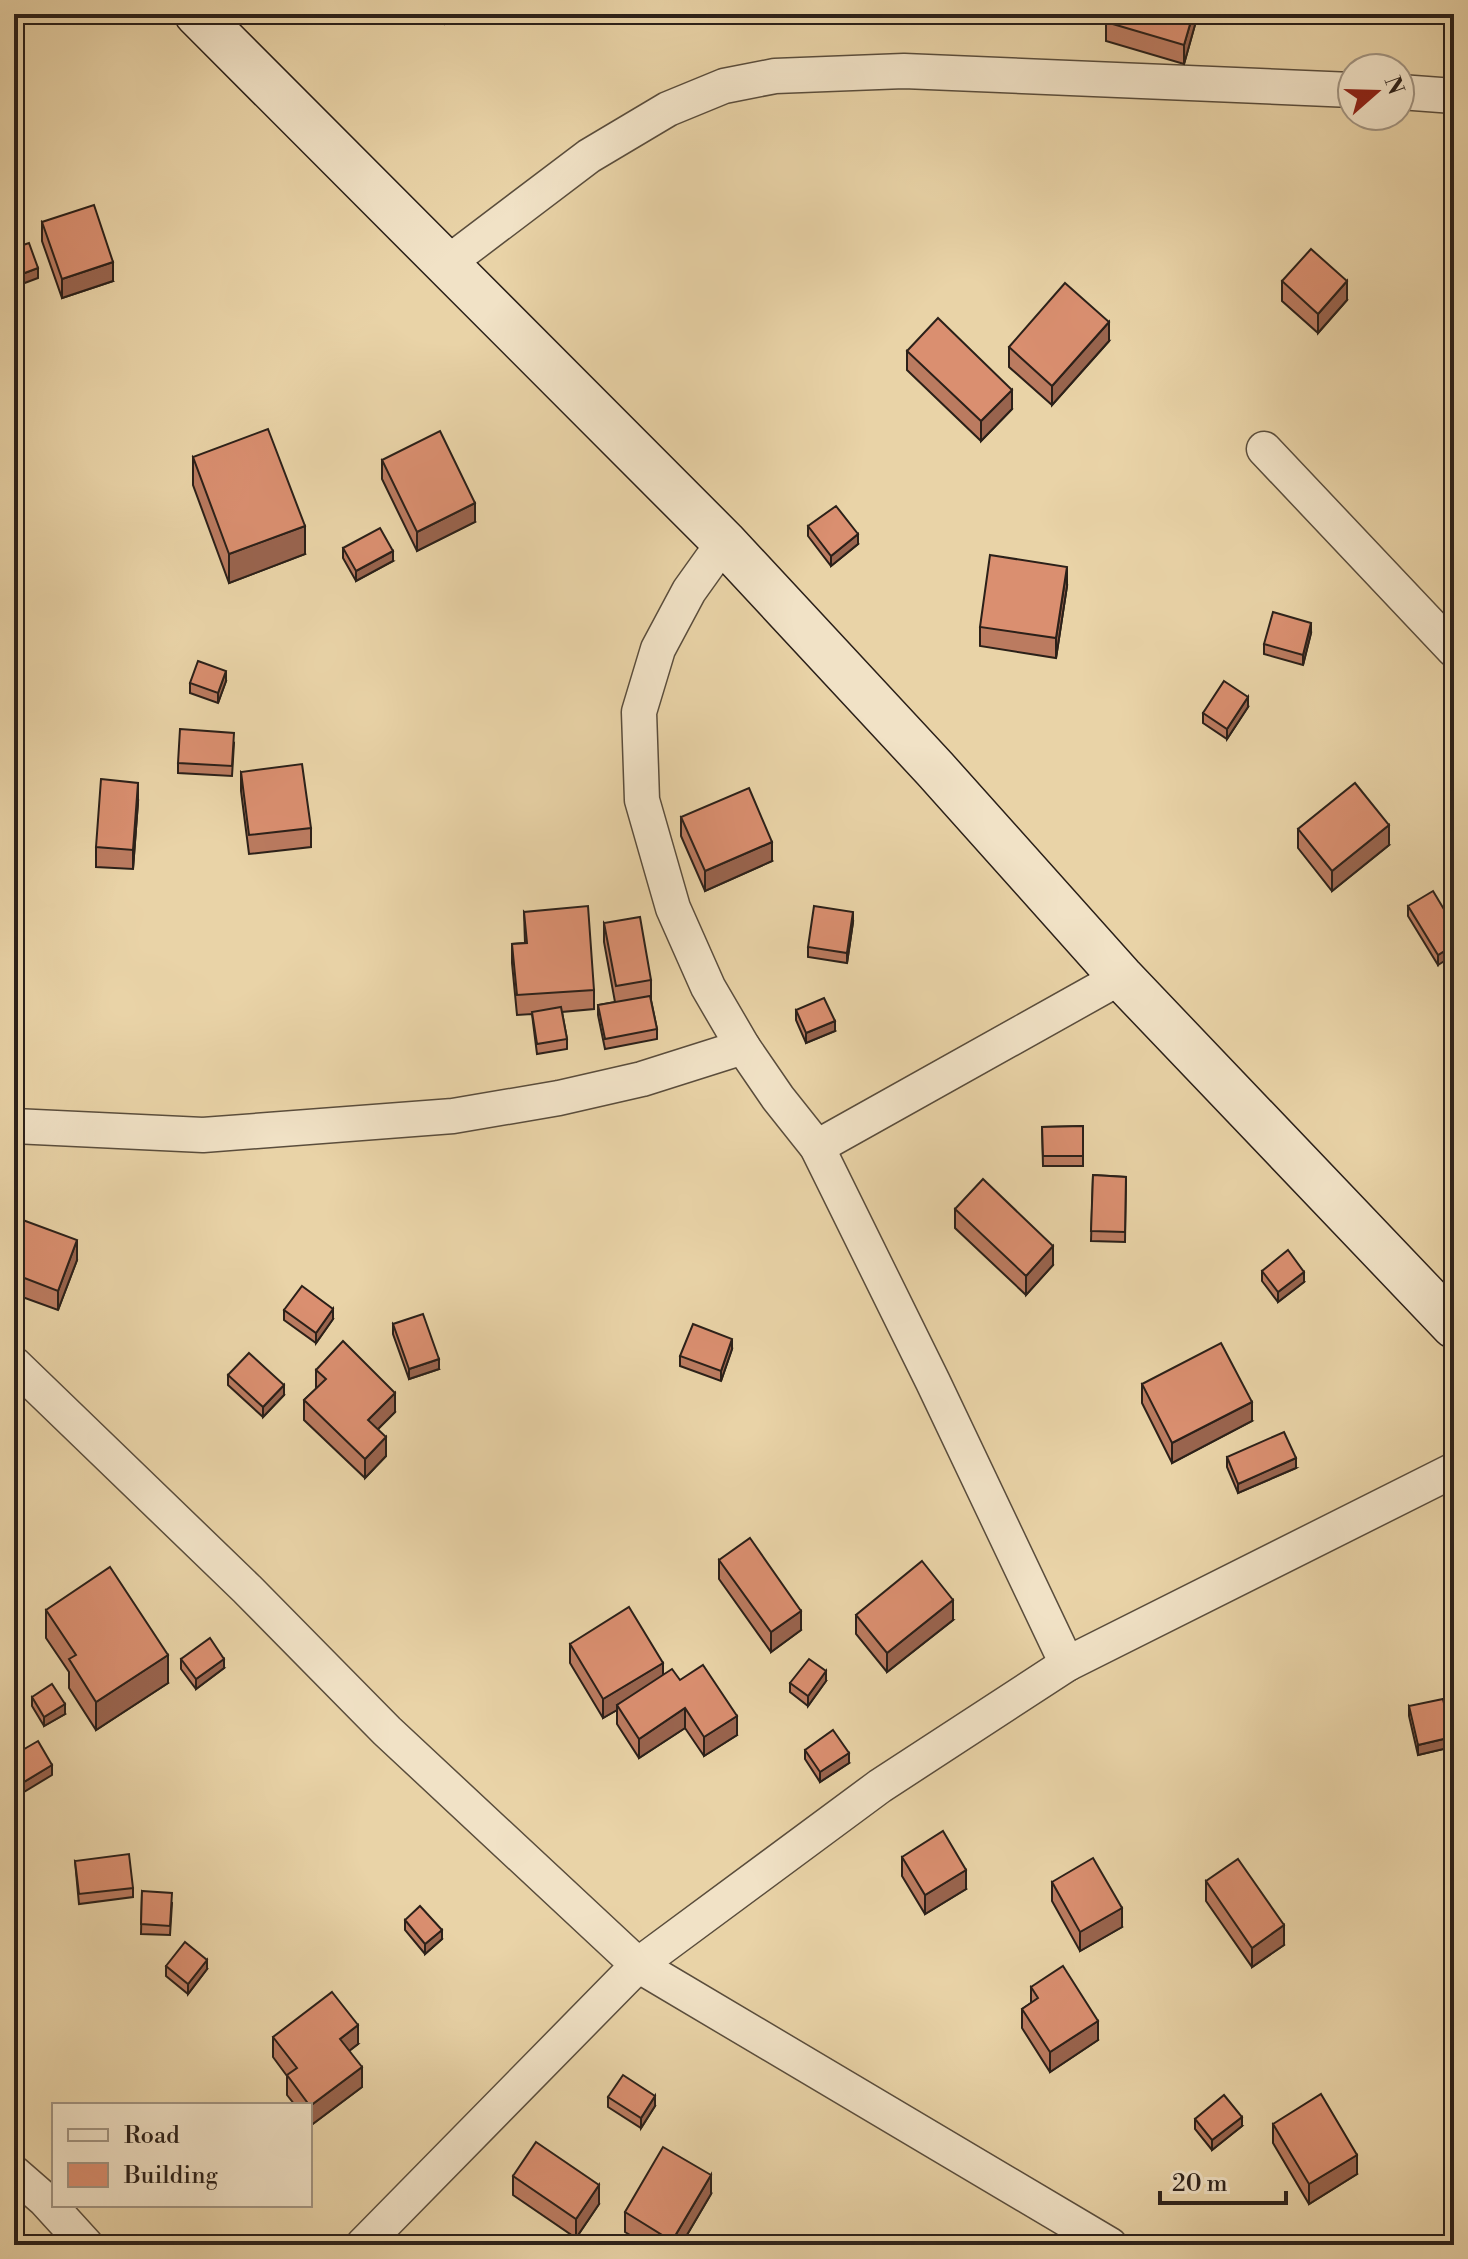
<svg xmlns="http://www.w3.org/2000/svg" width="1468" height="2259" font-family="'Libre Bodoni',serif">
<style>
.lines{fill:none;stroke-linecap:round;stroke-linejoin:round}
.street-casing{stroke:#5a4d3c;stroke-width:37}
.secondary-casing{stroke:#2b2019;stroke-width:47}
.street{stroke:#f1e2c6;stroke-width:34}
.secondary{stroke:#f1e2c6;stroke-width:44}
.wall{fill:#bb7b60;stroke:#2b2019;stroke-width:2}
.shaded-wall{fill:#99644e;stroke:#2b2019;stroke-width:2}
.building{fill:#da8f70;stroke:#2b2019;stroke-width:2}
</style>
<rect width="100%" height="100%" fill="#e9d3a7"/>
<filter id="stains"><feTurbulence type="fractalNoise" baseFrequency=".0025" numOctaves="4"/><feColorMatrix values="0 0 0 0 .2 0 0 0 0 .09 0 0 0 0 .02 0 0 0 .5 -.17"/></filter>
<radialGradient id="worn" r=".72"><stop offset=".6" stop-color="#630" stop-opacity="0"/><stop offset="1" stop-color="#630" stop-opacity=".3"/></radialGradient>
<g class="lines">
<defs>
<g id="street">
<path d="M1400 92 1454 96"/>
<path d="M445 265 589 156 668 109 724 86 775 76 904 71 1352 90"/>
<path d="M1264 449 1454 650"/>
<path d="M743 1047 778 1098 817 1147 933 1382 1067 1664"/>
<path d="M14 1126 203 1135 453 1116 559 1098 642 1079 743 1047 708 987 673 908 642 800 639 712 658 649 689 591 724 542"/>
<path d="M817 1147 1121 977"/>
<path d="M14 1364 247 1589 387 1731 638 1965 1110 2245"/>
<path d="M14 2173 45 2200 86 2245"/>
<path d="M363 2245 638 1965 880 1786 1067 1664 1454 1470"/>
</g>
<path id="secondary" d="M197 14 724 542 935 769 1121 977 1454 1326"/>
</defs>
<use href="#street" class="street-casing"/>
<use href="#secondary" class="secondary-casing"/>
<use href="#street" class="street"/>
<use href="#secondary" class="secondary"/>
</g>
<g class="wall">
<path d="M401 14H445L444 24 401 17Z"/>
<path d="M1198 14 1184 64 1106 41V22Z"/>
<path d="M42 222 113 281 62 298 42 241Z"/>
<path d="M1282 281 1347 300 1318 333 1282 301Z"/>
<path d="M1109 341 1052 405 1009 367V347Z"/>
<path d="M907 351 1012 409 981 441 907 370Z"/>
<path d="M1454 455V494L1448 492V472Z"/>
<path d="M193 457 305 554 229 583 193 485Z"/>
<path d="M382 460 475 522 417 551 382 479Z"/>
<path d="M808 526 858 544 831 566 808 536Z"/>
<path d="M343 548 393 561 356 581 343 558Z"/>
<path d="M1067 586 1056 658 980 646V627Z"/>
<path d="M1311 633 1303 665 1264 654V644Z"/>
<path d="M226 681 218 703 190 693V683Z"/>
<path d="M1248 707 1227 739 1203 723V713Z"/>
<path d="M234 743 232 776 178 773V763Z"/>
<path d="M241 772 311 828V847L249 854 241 791Z"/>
<path d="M138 802 133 869 96 867V847Z"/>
<path d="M681 817 772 861 705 891 681 836Z"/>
<path d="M1298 829 1389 845 1332 891 1298 848Z"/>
<path d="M1408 906 1454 926 1438 965 1408 916Z"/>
<path d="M524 912 594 990V1009L562 1012 567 1039V1049L537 1054 532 1014 517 1015 512 963V944L525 943Z"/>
<path d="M853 922 847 963 808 957V947Z"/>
<path d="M604 923 651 980V1000L657 1029V1039L605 1049 598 1015V1005L615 1002 604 942Z"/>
<path d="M796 1010 835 1031 806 1043 796 1020Z"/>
<path d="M1083 1126V1166H1043L1042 1127Z"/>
<path d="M1093 1175 1126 1177 1125 1242 1091 1241Z"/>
<path d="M955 1209 1053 1265 1026 1295 955 1228Z"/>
<path d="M14 1235 77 1260 58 1310 14 1294Z"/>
<path d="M1262 1271 1304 1282 1278 1302 1262 1281Z"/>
<path d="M284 1310 333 1319 316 1343 284 1320Z"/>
<path d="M393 1324 439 1369 409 1379 393 1334Z"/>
<path d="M732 1349 721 1381 680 1366V1356Z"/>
<path d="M316 1370 395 1412 378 1429 386 1456 365 1478 304 1420V1400L316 1389Z"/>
<path d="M228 1375 284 1395 263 1417 228 1385Z"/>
<path d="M1142 1384 1252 1421 1172 1463 1142 1403Z"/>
<path d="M1227 1457 1296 1468 1238 1493 1227 1467Z"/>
<path d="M719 1560 801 1630 771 1652 719 1579Z"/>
<path d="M46 1610 168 1683 96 1730 69 1688V1672L46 1638Z"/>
<path d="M856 1615 953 1620 887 1672 856 1634Z"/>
<path d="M570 1644 680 1680 737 1735 704 1756 685 1728 639 1758 617 1724V1710L603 1718 570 1663Z"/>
<path d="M181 1659 224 1668 196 1689 181 1669Z"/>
<path d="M826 1681 808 1706 790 1692V1683Z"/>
<path d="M32 1697 65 1714 44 1726 32 1706Z"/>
<path d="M1409 1706 1452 1747 1418 1755 1409 1716Z"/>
<path d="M805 1750 849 1763 820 1782 805 1759Z"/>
<path d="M902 1857 966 1889 925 1914 902 1876Z"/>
<path d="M75 1861 133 1888V1897L79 1904Z"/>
<path d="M1206 1881 1284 1945 1252 1967 1206 1901Z"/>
<path d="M1052 1882 1122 1927 1080 1951 1052 1901Z"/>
<path d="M142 1891 172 1903 170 1935 141 1934Z"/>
<path d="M405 1920 442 1939 425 1954 405 1930Z"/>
<path d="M166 1966 207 1969 188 1994 166 1976Z"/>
<path d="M1031 1987 1098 2040 1050 2072 1022 2028V2009L1031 2003Z"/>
<path d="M273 2037 358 2044 349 2051 362 2087 310 2126V2105H295L287 2095V2076L273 2057Z"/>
<path d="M608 2097 655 2106 641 2128 608 2107Z"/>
<path d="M1195 2119 1242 2126 1212 2150 1195 2129Z"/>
<path d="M1273 2124 1357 2174 1309 2204 1273 2143Z"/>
<path d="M513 2176 599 2204 576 2238 513 2195Z"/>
<path d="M711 2194 681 2245H647L625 2232V2212Z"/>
</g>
<g class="shaded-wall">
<path d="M1193 14H1198L1184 64V45Z"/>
<path d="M113 262V281L62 298V279Z"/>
<path d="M38 268V278L14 287V277Z"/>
<path d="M1347 281V300L1318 333V314Z"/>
<path d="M1109 322V341L1052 405V386Z"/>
<path d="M1012 390V409L981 441V421Z"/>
<path d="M475 503V522L417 551V532Z"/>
<path d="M305 526V554L229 583V554Z"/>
<path d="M858 534V544L831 566V556Z"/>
<path d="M393 551V561L356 581V571Z"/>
<path d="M1067 567V586L1056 658V638Z"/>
<path d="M1311 623V633L1303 665V655Z"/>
<path d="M226 671V681L218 703V693Z"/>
<path d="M1248 697V707L1227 739V729Z"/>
<path d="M138 783V802L133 869V850Z"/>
<path d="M1389 825V845L1332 891V871Z"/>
<path d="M772 842V861L705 891V871Z"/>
<path d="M853 912V922L847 963V953Z"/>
<path d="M1454 945V955L1438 965V955Z"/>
<path d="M835 1021V1031L806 1043V1033Z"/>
<path d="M77 1240V1260L58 1310V1291Z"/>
<path d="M1053 1246V1265L1026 1295V1276Z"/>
<path d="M1304 1272V1282L1278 1302V1292Z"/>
<path d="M333 1309V1319L316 1343V1333Z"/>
<path d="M732 1339V1349L721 1381V1371Z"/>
<path d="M439 1359V1369L409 1379V1369Z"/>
<path d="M284 1385V1395L263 1417V1407Z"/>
<path d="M395 1393V1412L368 1439V1420Z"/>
<path d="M1252 1402V1421L1172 1463V1443Z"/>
<path d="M386 1437V1456L365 1478V1459Z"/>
<path d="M1296 1458V1468L1238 1493V1484Z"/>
<path d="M953 1600V1620L887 1672V1653Z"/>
<path d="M801 1611V1630L771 1652V1632Z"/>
<path d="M168 1655V1683L96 1730V1702Z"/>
<path d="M224 1659V1668L196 1689V1679Z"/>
<path d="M663 1663V1682L617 1705V1710L603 1718V1699Z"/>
<path d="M826 1671V1681L808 1706V1696Z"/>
<path d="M65 1704V1714L44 1726V1717Z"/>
<path d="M685 1708V1728L639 1758V1739Z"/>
<path d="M737 1716V1735L704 1756V1737Z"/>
<path d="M1452 1737V1747L1418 1755V1745Z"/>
<path d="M849 1753V1763L820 1782V1772Z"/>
<path d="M52 1765V1775L14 1798V1788Z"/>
<path d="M966 1870V1889L925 1914V1895Z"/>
<path d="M1122 1908V1927L1080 1951V1932Z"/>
<path d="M1284 1925V1945L1252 1967V1948Z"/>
<path d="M442 1930V1939L425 1954V1944Z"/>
<path d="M207 1960V1969L188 1994V1984Z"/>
<path d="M1098 2021V2040L1050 2072V2052Z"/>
<path d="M358 2025V2044L340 2058V2039Z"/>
<path d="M362 2067V2087L310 2126V2106Z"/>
<path d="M655 2096V2106L641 2128V2118Z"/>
<path d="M1242 2117V2126L1212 2150V2140Z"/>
<path d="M1357 2155V2174L1309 2204V2184Z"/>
<path d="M711 2175V2194L681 2245H672V2241Z"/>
<path d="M599 2185V2204L576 2238V2219Z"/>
</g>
<g class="building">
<path d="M1108 14H1193L1184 45 1106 22Z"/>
<path d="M94 205 113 262 62 279 42 222Z"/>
<path d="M29 243 38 268 14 277V248Z"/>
<path d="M1311 249 1347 281 1318 314 1282 281Z"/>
<path d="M1065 283 1109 322 1052 386 1009 347Z"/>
<path d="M938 318 1012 390 981 421 907 351Z"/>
<path d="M268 429 305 526 229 554 193 457Z"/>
<path d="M440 431 475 503 417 532 382 460Z"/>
<path d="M1454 455V474L1448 472Z"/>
<path d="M836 506 858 534 831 556 808 526Z"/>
<path d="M380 528 393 551 356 571 343 548Z"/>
<path d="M990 555 1067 567 1056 638 980 627Z"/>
<path d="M1273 612 1311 623 1303 655 1264 644Z"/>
<path d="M198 661 226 671 218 693 190 683Z"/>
<path d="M1224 681 1248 697 1227 729 1203 713Z"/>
<path d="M180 729 234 733 232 766 178 763Z"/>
<path d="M302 764 311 828 249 835 241 772Z"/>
<path d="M101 779 138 783 133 850 96 847Z"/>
<path d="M1355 783 1389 825 1332 871 1298 829Z"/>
<path d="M749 788 772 842 705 871 681 817Z"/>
<path d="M1433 891 1454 926V945L1438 955 1408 906Z"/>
<path d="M588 906 594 990 517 995 512 944 527 943 524 912Z"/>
<path d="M814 906 853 912 847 953 808 947Z"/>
<path d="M640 917 651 980 616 986 604 923Z"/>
<path d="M650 996 657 1029 605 1039 598 1005Z"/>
<path d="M824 998 835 1021 806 1033 796 1010Z"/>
<path d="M561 1007 567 1039 537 1044 532 1012Z"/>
<path d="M1083 1126V1156H1043L1042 1127Z"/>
<path d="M1093 1175 1126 1177 1125 1232 1091 1231Z"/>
<path d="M983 1179 1053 1246 1026 1276 955 1209Z"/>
<path d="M20 1219 77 1240 58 1291 14 1274V1235Z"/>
<path d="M1288 1250 1304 1272 1278 1292 1262 1271Z"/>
<path d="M302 1286 333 1309 316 1333 284 1310Z"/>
<path d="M423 1314 439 1359 409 1369 393 1324Z"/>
<path d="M693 1324 732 1339 721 1371 680 1356Z"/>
<path d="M343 1341 395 1393 368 1420 386 1437 365 1459 304 1400 326 1379 316 1370Z"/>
<path d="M1221 1343 1252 1402 1172 1443 1142 1384Z"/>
<path d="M249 1353 284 1385 263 1407 228 1375Z"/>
<path d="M1284 1432 1296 1458 1238 1484 1227 1457Z"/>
<path d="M750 1538 801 1611 771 1632 719 1560Z"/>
<path d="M922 1561 953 1600 887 1653 856 1615Z"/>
<path d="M110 1567 168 1655 96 1702 69 1659 76 1655 46 1610Z"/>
<path d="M629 1607 663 1663 603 1699 570 1644Z"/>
<path d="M210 1638 224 1659 196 1679 181 1659Z"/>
<path d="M809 1659 826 1671 808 1696 790 1683Z"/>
<path d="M703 1665 737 1716 704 1737 685 1708 639 1739 617 1705 672 1669 680 1680Z"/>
<path d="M52 1684 65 1704 44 1717 32 1697Z"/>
<path d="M1443 1699 1452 1737 1418 1745 1409 1706Z"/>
<path d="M833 1730 849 1753 820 1772 805 1750Z"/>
<path d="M38 1741 52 1765 14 1788V1755Z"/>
<path d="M943 1831 966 1870 925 1895 902 1857Z"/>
<path d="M129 1854 133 1888 79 1894 75 1861Z"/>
<path d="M1093 1858 1122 1908 1080 1932 1052 1882Z"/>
<path d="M1238 1859 1284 1925 1252 1948 1206 1881Z"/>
<path d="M142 1891 172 1893 170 1926 141 1924Z"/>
<path d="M420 1906 442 1930 425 1944 405 1920Z"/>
<path d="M185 1942 207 1960 188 1984 166 1966Z"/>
<path d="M1063 1966 1098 2021 1050 2052 1022 2009 1038 1998 1031 1987Z"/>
<path d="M332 1992 358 2025 340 2039 362 2067 310 2106 287 2075 297 2068 273 2037Z"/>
<path d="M623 2075 655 2096 641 2118 608 2097Z"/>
<path d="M1321 2094 1357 2155 1309 2184 1273 2124Z"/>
<path d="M1224 2095 1242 2117 1212 2140 1195 2119Z"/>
<path d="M536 2142 599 2185 576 2219 513 2176Z"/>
<path d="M663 2147 711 2175 672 2241 625 2212Z"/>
</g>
<rect width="1468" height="2259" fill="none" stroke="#e9d3a7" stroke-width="48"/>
<rect x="16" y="16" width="1436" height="2227" fill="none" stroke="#2b2019" stroke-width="4"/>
<rect x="24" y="24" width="1420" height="2211" fill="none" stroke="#2b2019" stroke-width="2"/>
<rect x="52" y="2103" width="260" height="104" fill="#f1e2c6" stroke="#a29481" stroke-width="2"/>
<rect x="68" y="2129" width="40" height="12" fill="#f1e2c6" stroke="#a29481" stroke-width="2"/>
<text x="124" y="2143" font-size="24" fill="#2b2019">Road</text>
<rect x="68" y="2163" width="40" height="24" fill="#da8f70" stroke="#a29481" stroke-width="2"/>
<text x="124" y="2183" font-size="24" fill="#2b2019">Building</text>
<g transform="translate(1376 92) rotate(70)"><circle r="38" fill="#f1e2c6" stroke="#a29481" stroke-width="2"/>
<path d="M0-6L14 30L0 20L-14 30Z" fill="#8f2418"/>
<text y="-12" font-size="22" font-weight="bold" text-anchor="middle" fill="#2b2019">N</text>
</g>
<path d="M1160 2191v12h126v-12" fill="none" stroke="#2b2019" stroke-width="4"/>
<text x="1172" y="2191" font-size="24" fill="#2b2019" stroke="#f1e2c6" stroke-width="6" paint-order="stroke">20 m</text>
<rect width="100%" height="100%" filter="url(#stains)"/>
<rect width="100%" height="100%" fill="url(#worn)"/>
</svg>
